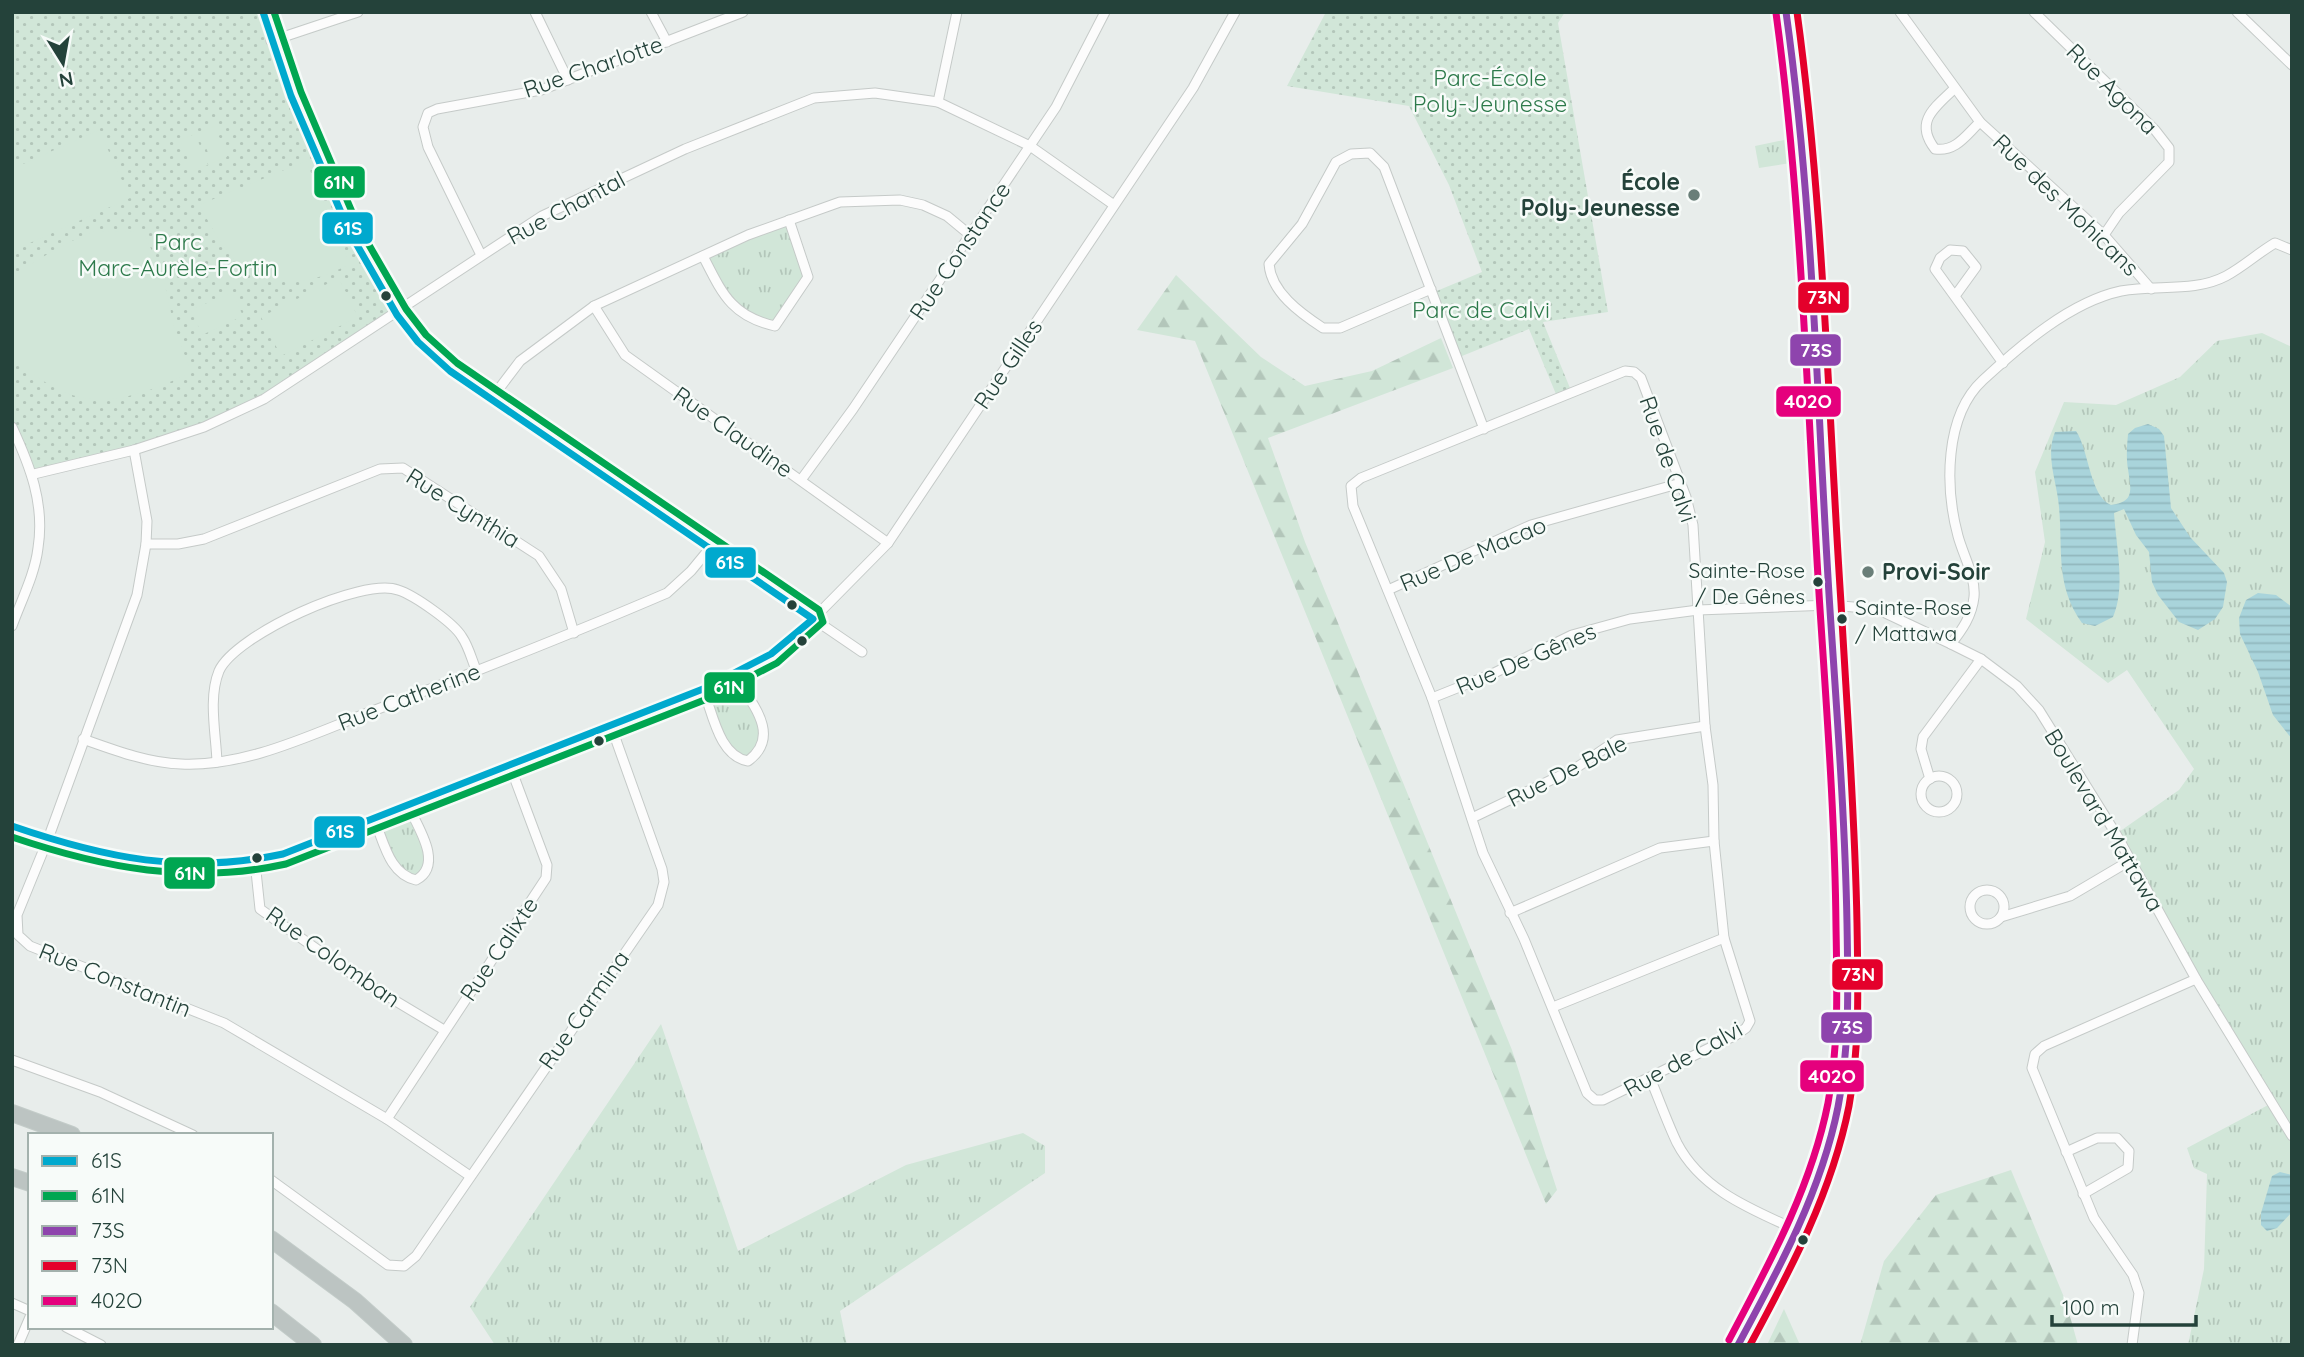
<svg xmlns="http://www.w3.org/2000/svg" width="2304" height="1357" font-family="Quicksand,sans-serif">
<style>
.grass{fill:url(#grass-tufts)}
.forest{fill:url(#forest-firs)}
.park{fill:url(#park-dots)}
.garden{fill:#d1e6d8}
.water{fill:url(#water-rules)}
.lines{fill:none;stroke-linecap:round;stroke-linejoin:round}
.minor-casing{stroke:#c5cac8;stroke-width:11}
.tertiary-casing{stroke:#c5cac8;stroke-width:13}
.motorway-casing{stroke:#c3ccc9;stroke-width:18}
.minor{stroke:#fcfcfc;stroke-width:9}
.tertiary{stroke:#fcfcfc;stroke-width:10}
.motorway{stroke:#bcc4c2;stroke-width:16}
.bus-1-casing{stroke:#f7fbf9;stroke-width:12}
.bus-2-casing{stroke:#f7fbf9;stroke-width:12}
.bus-3-casing{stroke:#f7fbf9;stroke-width:12}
.bus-4-casing{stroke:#f7fbf9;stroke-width:12}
.bus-5-casing{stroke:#f7fbf9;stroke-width:12}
.bus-1{stroke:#00a9ce;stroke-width:7}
.bus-2{stroke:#00a651;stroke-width:7}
.bus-3{stroke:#8e44ad;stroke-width:7}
.bus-4{stroke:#e4002b;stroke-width:7}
.bus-5{stroke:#e5007d;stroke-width:7}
.poi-dot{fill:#697e78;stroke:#f7fbf9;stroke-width:2.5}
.bus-dot{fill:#24423a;stroke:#f7fbf9;stroke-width:2.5}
.labels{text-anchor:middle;stroke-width:5;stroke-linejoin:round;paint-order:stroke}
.bus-label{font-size:21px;fill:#24423a;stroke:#f7fbf9;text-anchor:end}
.street-label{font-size:23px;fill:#24423a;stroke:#f7fbf9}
.park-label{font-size:23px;fill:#2d7a4b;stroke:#f7fbf9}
.poi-label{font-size:23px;font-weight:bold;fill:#24423a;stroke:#f7fbf9;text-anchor:end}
.line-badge{stroke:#f7fbf9;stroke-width:2.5}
.badge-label{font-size:19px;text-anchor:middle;font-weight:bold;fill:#fff}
</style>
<defs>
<pattern id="grass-tufts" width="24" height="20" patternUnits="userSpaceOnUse" patternTransform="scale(1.75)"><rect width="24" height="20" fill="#d1e6d8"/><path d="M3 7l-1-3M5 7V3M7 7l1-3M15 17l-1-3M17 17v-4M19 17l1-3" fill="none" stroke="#b3c6ba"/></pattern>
<pattern id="forest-firs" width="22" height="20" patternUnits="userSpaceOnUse" patternTransform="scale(1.75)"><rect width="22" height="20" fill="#d1e6d8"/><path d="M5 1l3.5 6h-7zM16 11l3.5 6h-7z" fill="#b3c6ba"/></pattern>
<pattern id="park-dots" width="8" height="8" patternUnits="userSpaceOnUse" patternTransform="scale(1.75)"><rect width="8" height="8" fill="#d1e6d8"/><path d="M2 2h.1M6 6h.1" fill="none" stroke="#b3c6ba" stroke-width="1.8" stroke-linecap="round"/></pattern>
<pattern id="water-rules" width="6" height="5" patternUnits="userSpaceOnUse" patternTransform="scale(1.75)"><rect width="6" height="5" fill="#a9d4db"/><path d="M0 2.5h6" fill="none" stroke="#91b7bd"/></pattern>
</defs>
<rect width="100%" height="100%" fill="#e8edeb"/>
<g class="grass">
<path d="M1794 138 1797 162 1759 168 1755 146Z"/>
<path d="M789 220 808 277 775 326 727 302 703 256Z"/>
<path d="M2262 333 2292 347V1345H2188L2204 1269 2207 1174 2194 1168 2187 1148 2272 1103 2116 834 2179 790 2194 769 2127 670 2108 683 2026 619 2045 542 2035 472 2064 402 2116 405 2180 377 2217 341Z"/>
<path d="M733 674 765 736 748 761 725 748 703 689Z"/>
<path d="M408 806 427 845 423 876 405 878 374 819Z"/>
<path d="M661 1024 738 1251 906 1165 1023 1133 1045 1146V1173L840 1311 847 1345H495L470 1307Z"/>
</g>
<g class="forest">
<path d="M1176 275 1261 357 1305 386 1372 371 1441 338 1453 368 1268 438 1305 542 1512 1050 1557 1190 1546 1204 1195 341 1137 330Z"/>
<path d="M2011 1170 2066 1302 2078 1345H1860L1884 1261 1936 1195Z"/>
<path d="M1784 1309 1800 1345H1767Z"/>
</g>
<g class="park">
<path d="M12 12H263L271 41 349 231 397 315 264 399 204 427 34 474 12 427Z"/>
<path d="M1326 12H1565L1558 23 1608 312 1543 322 1572 393 1558 399 1529 329 1457 358 1432 293 1482 272 1449 185 1409 106 1287 86Z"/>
</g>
<g class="garden">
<path d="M215 126 227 157 212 163 200 132Z"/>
<path d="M99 130 130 198 12 251V169Z"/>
<path d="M195 134 208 165 193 171 180 140Z"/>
<path d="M306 161 350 264C308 286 260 294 227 251 216 237 208 220 199 205Z"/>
<path d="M95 231 139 232 145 235 163 276 174 326 191 372C121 407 69 416 12 353V275L65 244Z"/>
<path d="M339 278 358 317 281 356 261 317Z"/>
<path d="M232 292 243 316 202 335 191 310Z"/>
</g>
<g class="water">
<path d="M2148 424 2159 429 2164 436 2171 508 2190 537 2224 573 2227 582 2223 607 2215 619 2198 630 2179 622 2158 595 2152 582 2149 552 2136 535 2124 509 2114 513C2116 546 2126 587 2113 617L2095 626 2082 623C2055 585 2063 550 2059 507 2057 482 2045 456 2055 432L2076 431C2089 450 2090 497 2111 505 2135 502 2131 490 2128 469 2126 458 2127 446 2128 434L2135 428Z"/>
<path d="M2258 593 2276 595 2292 607V739L2273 715 2258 672 2240 634 2239 618 2246 600Z"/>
<path d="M2280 1172 2292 1175V1212L2277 1228 2267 1231 2261 1225V1213L2272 1176Z"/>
</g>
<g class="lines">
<defs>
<g id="minor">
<path d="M263 12 291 96 349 231 397 315 418 342 450 371 862 652"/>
<path d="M535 12 568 80"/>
<path d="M651 12 667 42"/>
<path d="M1900 12 1980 122 2104 235 2151 289"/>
<path d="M2034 12 2155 130 2169 148V162L2119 213 2104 235"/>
<path d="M2237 12 2292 65"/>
<path d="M271 41 358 12"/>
<path d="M1954 89C1934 108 1914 122 1935 149 1956 152 1966 135 1980 122"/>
<path d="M938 102 957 12"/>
<path d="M481 255 428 147 423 127 428 113 437 109 541 90 743 12"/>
<path d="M703 256C722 293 731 316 775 326L808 277 789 220"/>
<path d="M1431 289 1340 328H1323C1300 313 1271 292 1269 264L1302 224 1336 162 1351 154 1370 153 1384 167 1484 429"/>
<path d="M1955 296 1976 267 1963 251 1950 250 1940 258 1935 269 2003 363"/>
<path d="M594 306 625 355 888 543"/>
<path d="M1625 371 1634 372 1641 378 1686 497 1693 525 1705 726 1713 785 1714 841 1724 938 1750 1021 1746 1028 1736 1035 1603 1100H1595L1587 1093 1524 939 1483 853 1432 698 1353 506 1351 486 1361 478Z"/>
<path d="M492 398 520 361 594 306 748 235 840 202 900 200 923 205 947 216 970 235"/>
<path d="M12 427C30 466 45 504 38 548 35 574 21 601 12 626"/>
<path d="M134 450 147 521 146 544 137 595 48 839 17 915 18 935 30 946 224 1023 387 1119 470 1176"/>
<path d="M34 474 134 450 204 427 264 399 542 216 685 149 814 98 875 93 938 102 1030 146 1114 205"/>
<path d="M801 480 853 409 1056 107 1105 12"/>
<path d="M146 544H178L204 539 380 469 403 468 539 556 561 589 574 633"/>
<path d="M1388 590 1531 525 1681 483"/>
<path d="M1951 644C1962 630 1972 616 1974 597 1976 577 1963 555 1958 536 1945 488 1944 416 1983 380 2021 345 2070 302 2121 291 2155 284 2194 293 2226 276 2243 267 2258 253 2275 243L2292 250"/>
<path d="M703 689C713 714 719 756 748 761 783 735 750 701 733 674"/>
<path d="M1432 698 1492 674 1572 635 1630 619 1698 610 1830 605 1865 608 1881 611 1951 644 1981 659 2017 686 2039 710 2116 834 2196 979 2292 1136"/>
<path d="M83 739C114 750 148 763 181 764 246 767 310 735 370 712 470 674 569 635 667 593L691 571 710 548"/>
<path d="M217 762C216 734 208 698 219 671 235 635 362 577 398 590 414 595 454 623 462 637 469 647 472 661 477 672"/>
<circle cx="1939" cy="794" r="18"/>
<path d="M1930 779 1921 749 1923 737 1981 659"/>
<path d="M1472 818 1576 768 1617 740 1705 726"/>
<path d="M374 819C384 842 389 874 416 880 444 865 418 827 408 806"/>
<path d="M12 826C99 857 191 880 283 854L703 689 771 654 813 619 888 543 1193 88 1235 12"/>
<path d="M255 862 260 909 359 979 444 1030"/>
<circle cx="1987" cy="907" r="17"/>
<path d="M1510 913 1660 848 1714 841"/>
<path d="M2001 917 2070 896 2131 860"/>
<path d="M1553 1007 1724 938"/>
<path d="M12 1060 100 1092 193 1135"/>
<path d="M1650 1078C1659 1099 1667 1122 1677 1143 1702 1191 1753 1210 1799 1231"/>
<path d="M387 1119 546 878 547 865 510 766"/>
<path d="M2066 1152 2097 1138H2117L2129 1151 2128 1168 2083 1194"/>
<path d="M271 1180 388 1265 404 1266 416 1256 658 905 664 882 662 869 611 726"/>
<path d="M12 1303 30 1311"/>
<path d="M66 1327 101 1345"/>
<path d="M18 1345 30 1317"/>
<path d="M2132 1345 2139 1293 2133 1275 2094 1218 2032 1068 2035 1054 2044 1046 2196 979"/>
</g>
<path id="tertiary" d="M1738 1345C1779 1268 1821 1193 1838 1107 1850 1048 1848 989 1847 930 1846 821 1837 712 1830 603 1818 406 1817 207 1786 12"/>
<g id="motorway">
<path d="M12 1113 72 1135"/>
<path d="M12 1177 30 1183"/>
<path d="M271 1239 355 1301 404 1345"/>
<path d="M271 1312 313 1345"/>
</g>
</defs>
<use href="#minor" class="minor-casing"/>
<use href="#tertiary" class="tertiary-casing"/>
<use href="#motorway" class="motorway-casing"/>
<use href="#minor" class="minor"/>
<use href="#tertiary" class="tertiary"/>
<use href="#motorway" class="motorway"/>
<defs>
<path id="bus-1" d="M12 826C105 858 185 875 283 854L703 689 771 654 813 619 450 371 418 342 397 315 349 231 291 96 263 12"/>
<path id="bus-2" d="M12 837C103 868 191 885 286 864L707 699 777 663 823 622 819 610 457 363 426 335 406 309 358 226 301 92 274 12"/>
<path id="bus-3" d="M1738 1345C1779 1269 1821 1192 1838 1107 1850 1047 1848 984 1847 923 1845 819 1837 715 1830 610 1817 410 1814 211 1786 12"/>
<path id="bus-4" d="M1750 1345C1791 1269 1832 1192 1849 1106 1860 1046 1858 984 1857 923 1855 816 1847 710 1841 603 1828 406 1824 209 1797 12"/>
<path id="bus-5" d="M1729 1340C1769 1264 1811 1188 1828 1103 1839 1045 1837 986 1836 927 1835 821 1827 715 1820 609 1807 410 1803 211 1776 13"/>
</defs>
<use href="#bus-1" class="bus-1-casing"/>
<use href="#bus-2" class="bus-2-casing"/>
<use href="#bus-3" class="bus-3-casing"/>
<use href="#bus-4" class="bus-4-casing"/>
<use href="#bus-5" class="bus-5-casing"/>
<use href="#bus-1" class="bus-1"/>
<use href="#bus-2" class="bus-2"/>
<use href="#bus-3" class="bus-3"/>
<use href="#bus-4" class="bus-4"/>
<use href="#bus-5" class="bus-5"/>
</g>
<g class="poi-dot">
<circle cx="1694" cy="195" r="7"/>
<circle cx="1868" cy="572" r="7"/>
</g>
<g class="bus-dot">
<circle cx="386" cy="296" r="6"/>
<circle cx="1818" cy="582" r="6"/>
<circle cx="792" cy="605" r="6"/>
<circle cx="1842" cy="619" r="6"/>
<circle cx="802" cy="641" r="6"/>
<circle cx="599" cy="741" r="6"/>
<circle cx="257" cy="858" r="6"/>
<circle cx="1803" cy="1240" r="6"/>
</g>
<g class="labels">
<g class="bus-label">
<text x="1805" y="578">Sainte-Rose<tspan x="1805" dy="26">/ De Gênes</tspan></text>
<text x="1855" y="615" text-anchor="start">Sainte-Rose<tspan x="1855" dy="26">/ Mattawa</tspan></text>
</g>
<g class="street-label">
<text transform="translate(593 67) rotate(-19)" y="8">Rue Charlotte</text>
<text transform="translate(2112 89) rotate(45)" y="8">Rue Agona</text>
<text transform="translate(2066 205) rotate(44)" y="8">Rue des Mohicans</text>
<text transform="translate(566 208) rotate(-28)" y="8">Rue Chantal</text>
<text transform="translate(960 251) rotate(-56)" y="8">Rue Constance</text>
<text transform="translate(1008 364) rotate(-56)" y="8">Rue Gilles</text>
<text transform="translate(733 432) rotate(35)" y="8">Rue Claudine</text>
<text transform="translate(1668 459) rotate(71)" y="8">Rue de Calvi</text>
<text transform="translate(463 508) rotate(32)" y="8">Rue Cynthia</text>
<text transform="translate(1473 554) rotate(-23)" y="8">Rue De Macao</text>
<text transform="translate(1526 659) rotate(-23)" y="8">Rue De Gênes</text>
<text transform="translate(409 697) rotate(-21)" y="8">Rue Catherine</text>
<text transform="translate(1567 771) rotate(-27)" y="8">Rue De Bale</text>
<text transform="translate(2104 820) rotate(59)" y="8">Boulevard Mattawa</text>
<text transform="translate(499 949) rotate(-56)" y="8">Rue Calixte</text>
<text transform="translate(333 957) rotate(35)" y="8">Rue Colomban</text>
<text transform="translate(115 980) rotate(22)" y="8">Rue Constantin</text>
<text transform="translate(584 1010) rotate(-55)" y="8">Rue Carmina</text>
<text transform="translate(1683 1059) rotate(-29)" y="8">Rue de Calvi</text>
</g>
<g class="park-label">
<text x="1490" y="86">Parc-École<tspan x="1490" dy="26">Poly-Jeunesse</tspan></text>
<text x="178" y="250">Parc<tspan x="178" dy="26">Marc-Aurèle-Fortin</tspan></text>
<text x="1481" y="318">Parc de Calvi</text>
</g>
<g class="poi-label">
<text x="1680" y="190">École<tspan x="1680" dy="26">Poly-Jeunesse</tspan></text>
<text x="1882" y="580" text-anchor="start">Provi-Soir</text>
</g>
</g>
<g class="line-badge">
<rect x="313" y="165" width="53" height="34" rx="7" fill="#00a651"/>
<rect x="321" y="211" width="53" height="34" rx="7" fill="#00a9ce"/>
<rect x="1797" y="281" width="53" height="33" rx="7" fill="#e4002b"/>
<rect x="1789" y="333" width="53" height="34" rx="7" fill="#8e44ad"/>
<rect x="1775" y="385" width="67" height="33" rx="7" fill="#e5007d"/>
<rect x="704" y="546" width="53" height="33" rx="7" fill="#00a9ce"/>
<rect x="703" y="671" width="53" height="33" rx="7" fill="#00a651"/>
<rect x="313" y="815" width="53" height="34" rx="7" fill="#00a9ce"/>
<rect x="163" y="856" width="53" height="34" rx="7" fill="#00a651"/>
<rect x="1831" y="958" width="53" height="33" rx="7" fill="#e4002b"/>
<rect x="1820" y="1011" width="53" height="33" rx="7" fill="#8e44ad"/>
<rect x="1799" y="1059" width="66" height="34" rx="7" fill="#e5007d"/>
</g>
<g class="badge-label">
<text x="339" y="189">61N</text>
<text x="348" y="235">61S</text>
<text x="1824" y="304">73N</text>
<text x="1816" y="357">73S</text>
<text x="1808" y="408">402O</text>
<text x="730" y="569">61S</text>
<text x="729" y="694">61N</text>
<text x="340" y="838">61S</text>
<text x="190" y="880">61N</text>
<text x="1858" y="981">73N</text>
<text x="1847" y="1034">73S</text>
<text x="1832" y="1083">402O</text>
</g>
<rect width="2304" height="1357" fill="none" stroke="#24423a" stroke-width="28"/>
<rect x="28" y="1133" width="245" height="196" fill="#f7fbf9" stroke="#a3b1ad" stroke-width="2"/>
<rect x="42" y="1156" width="35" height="10" fill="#00a9ce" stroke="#a3b1ad" stroke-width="2"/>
<text x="91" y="1168" font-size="21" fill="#24423a">61S</text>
<rect x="42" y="1191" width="35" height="10" fill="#00a651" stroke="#a3b1ad" stroke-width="2"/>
<text x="91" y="1203" font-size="21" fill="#24423a">61N</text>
<rect x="42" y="1226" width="35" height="10" fill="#8e44ad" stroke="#a3b1ad" stroke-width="2"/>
<text x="91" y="1238" font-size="21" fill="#24423a">73S</text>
<rect x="42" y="1261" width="35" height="10" fill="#e4002b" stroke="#a3b1ad" stroke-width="2"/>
<text x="91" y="1273" font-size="21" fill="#24423a">73N</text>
<rect x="42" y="1296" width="35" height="10" fill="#e5007d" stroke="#a3b1ad" stroke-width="2"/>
<text x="91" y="1308" font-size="21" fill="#24423a">402O</text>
<g transform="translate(63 63) rotate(169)" stroke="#f7fbf9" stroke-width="5" paint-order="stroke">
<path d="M0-5L12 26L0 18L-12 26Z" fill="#24423a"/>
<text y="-10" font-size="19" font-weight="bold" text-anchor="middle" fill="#24423a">N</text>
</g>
<path d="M2052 1315v10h144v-10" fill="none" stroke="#24423a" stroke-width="3.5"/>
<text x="2062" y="1315" font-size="21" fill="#24423a" stroke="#f7fbf9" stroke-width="5" paint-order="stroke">100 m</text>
</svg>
